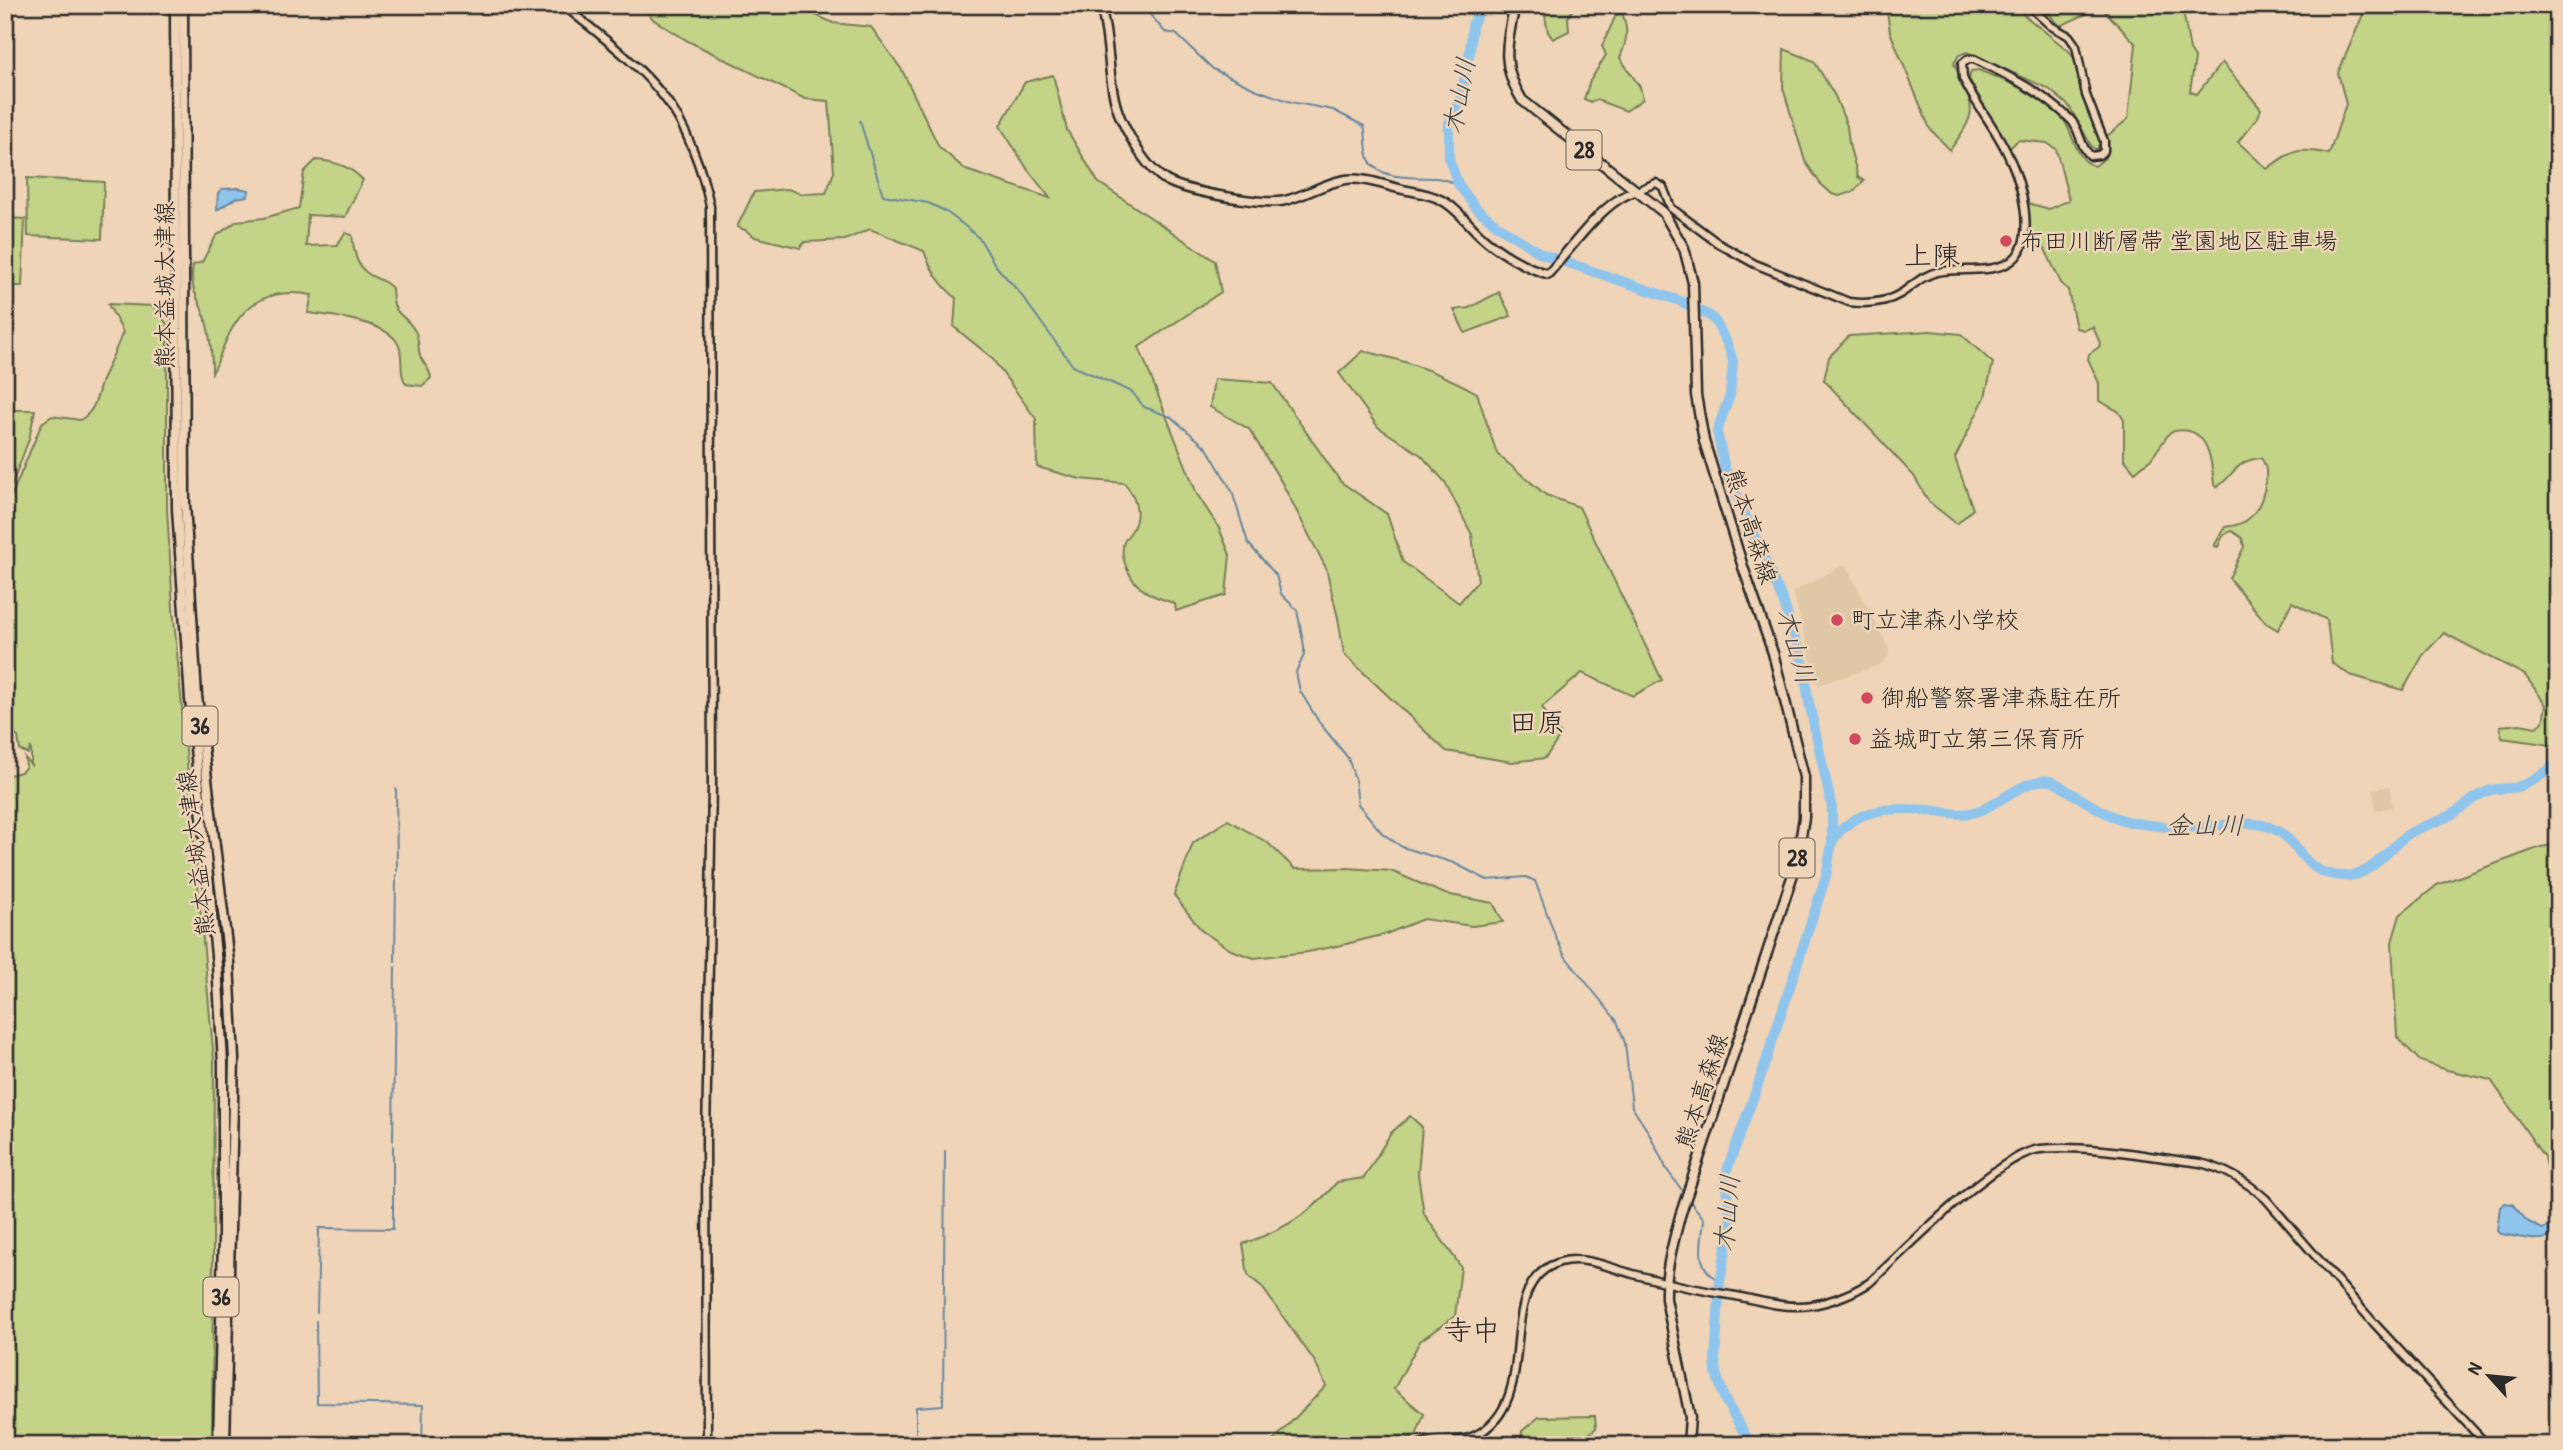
<svg xmlns="http://www.w3.org/2000/svg" width="2563" height="1450" font-family="'Patrick Hand','Klee One',sans-serif">
<style>
.built{fill:#e0c7a6}
.green{fill:#c3d387;stroke:#777f59;stroke-width:2}
.water{fill:#8fc4ed;stroke:#67879f;stroke-width:2}
.lines{fill:none;stroke-linecap:round;stroke-linejoin:round}
.stream{stroke:#67879f;stroke-width:2}
.river{stroke:#8fc4ed;stroke-width:10}
.tertiary-casing{stroke:#2b2b2b;stroke-width:11}
.secondary-casing{stroke:#2b2b2b;stroke-width:12}
.primary-casing{stroke:#2b2b2b;stroke-width:13}
.tertiary{stroke:#f0d4b7;stroke-width:6}
.secondary{stroke:#f0d4b7;stroke-width:7}
.primary{stroke:#f0d4b7;stroke-width:8}
.poi-dot{fill:#d1495b;stroke:#f0d4b7;stroke-width:2.5}
.labels{text-anchor:middle;stroke-width:5;stroke-linejoin:round;paint-order:stroke}
.shield{fill:#f0d4b7;stroke:#665e55;stroke-width:2}
.shield-label{font-size:23px;font-weight:bold;fill:#2b2b2b}
.poi-label{font-size:24px;fill:#2b2b2b;stroke:#f0d4b7;text-anchor:start}
.street-label{font-size:24px;fill:#2b2b2b;stroke:#f0d4b7}
.water-label{font-size:26px;font-style:italic;fill:#3a4248;stroke:#f0d4b7}
.quarter-label{font-size:28px;fill:#2b2b2b;stroke:#f0d4b7}
</style>
<rect width="100%" height="100%" fill="#f0d4b7"/>
<filter id="ink" filterUnits="userSpaceOnUse"><feTurbulence type="fractalNoise" baseFrequency=".0143" numOctaves="2"/><feDisplacementMap in="SourceGraphic" scale="14" xChannelSelector="R" yChannelSelector="G"/><feConvolveMatrix kernelMatrix="1 2 1 2 8 2 1 2 1" color-interpolation-filters="sRGB"/></filter>
<g filter="url(#ink)">
<g class="built">
<path d="M1845 564 1889 649 1888 657 1880 665 1818 685 1793 592Z"/>
<path d="M2390 786 2392 807 2375 811 2373 789Z"/>
</g>
<g class="green">
<path d="M640 5H794L833 23 871 27 902 70 939 147 966 170 1050 198 1028 170 1000 126 1025 82 1053 75 1067 130 1098 182 1215 261 1221 292 1139 347 1197 494 1219 528 1230 555 1226 595 1176 611 1175 604C1163 599 1149 596 1140 587 1129 578 1119 556 1124 542 1126 537 1131 533 1133 528 1141 513 1135 495 1124 483L1080 479 1037 467 1036 419 991 357 954 327 956 298C940 284 931 271 924 251L870 229 845 240 805 242 800 248 755 237 745 230 737 227 754 192 788 189 802 194 826 193 834 172 829 101 805 99 688 41 654 20Z"/>
<path d="M1543 5H1575L1568 18 1569 31 1553 39 1548 32Z"/>
<path d="M1886 5H2019L2024 15 2069 51 2079 66 2084 98 2100 140 2097 150 2092 147 2069 106 2049 89 1967 52 1959 55 1954 63C1973 109 1981 108 1950 150L1930 129 1890 32Z"/>
<path d="M2041 5H2182L2190 50 2195 58 2190 92 2197 94 2222 62 2261 109 2258 117 2238 142 2267 169C2292 150 2298 147 2329 154L2346 104 2338 73 2367 5H2558V746L2502 738 2500 726 2520 724 2536 727 2543 722 2546 705 2525 675 2444 633 2423 655 2403 690 2350 675 2332 663 2327 620 2292 602 2278 630 2266 623 2229 578 2244 547 2242 538 2232 531C2223 533 2221 539 2218 547L2214 546 2225 527C2232 526 2242 524 2247 520 2262 509 2273 473 2261 458 2234 461 2236 474 2217 487L2214 484C2211 458 2208 422 2170 432L2151 459 2135 472 2124 459V420L2118 411 2099 401V383L2088 359 2089 354 2099 347 2100 343 2093 327 2084 330 2076 328 2068 290 2061 283 2045 249 2032 237 2024 202 2049 209 2069 200 2056 149 2047 143 2018 140 2009 149 1969 79 1971 71 1979 70C2008 83 2042 93 2063 119 2074 133 2075 161 2095 166L2105 158 2107 136 2128 119 2136 44 2101 7 2060 26Z"/>
<path d="M1622 13C1629 31 1627 40 1620 58L1640 87 1643 99 1626 111 1597 100 1591 102 1584 99 1590 81 1606 55 1602 46 1616 15Z"/>
<path d="M1784 49 1814 61 1835 96 1847 126 1849 144 1858 177 1864 181 1853 192 1839 196 1832 194 1820 183 1805 161 1783 88Z"/>
<path d="M316 160C334 161 351 167 363 180L345 217 308 215 306 246 337 245 345 233 352 235C354 249 355 264 367 273 376 280 382 278 392 288 393 320 402 309 415 331 420 339 417 350 421 358 425 366 430 369 431 378L422 386 406 384C398 371 404 360 399 346 390 321 331 316 308 313L312 295C270 287 242 302 225 343 220 353 218 364 212 373 212 354 211 336 205 318 198 294 189 292 193 265L202 262 216 236 237 221 264 218 299 208 304 172Z"/>
<path d="M27 178 104 182 102 239 28 236Z"/>
<path d="M5 218 25 219 22 286H5Z"/>
<path d="M1499 292 1511 316 1465 333 1454 310 1469 308Z"/>
<path d="M108 304 154 306 167 324V509L173 608 214 1061 212 1445H5V776L21 772 26 767 25 758 31 765V747L28 754 20 750 18 737 13 733 5 735V511L42 423 52 416 80 420C99 409 96 391 105 373 111 360 117 347 123 332Z"/>
<path d="M1930 331 1961 334 1993 363 1985 397 1955 458 1973 509 1957 524 1929 502 1914 476 1824 380 1829 357 1849 336Z"/>
<path d="M1363 351C1404 360 1440 372 1477 393L1497 454 1546 495 1579 507 1662 680 1633 696 1582 673 1542 707 1561 735 1545 758 1512 762 1446 751 1344 654 1338 618 1326 568 1282 483 1249 429 1210 407 1214 379 1272 383 1341 482 1387 514 1403 562 1459 603 1478 581 1472 535 1445 482 1421 455 1378 427 1339 373Z"/>
<path d="M5 410H35L29 439 5 503Z"/>
<path d="M1228 820 1268 843 1295 869 1347 868 1391 871 1445 894 1493 903 1503 922 1472 926 1423 919 1386 934 1346 944 1308 952 1254 958 1231 950 1202 931 1174 895 1193 843Z"/>
<path d="M2558 844V1221L2544 1157 2491 1080 2447 1070 2420 1061 2397 1037 2392 942 2400 915 2437 885 2541 847Z"/>
<path d="M1410 1116 1422 1127 1418 1174 1424 1214 1461 1267 1455 1316 1420 1341 1394 1389 1424 1414 1416 1436C1370 1450 1317 1445 1269 1445L1326 1386 1315 1362 1262 1287 1248 1275 1243 1244C1282 1230 1310 1215 1337 1182L1364 1178 1391 1133Z"/>
<path d="M1595 1416 1596 1428 1577 1445H1521L1522 1431 1539 1417Z"/>
</g>
<g class="water">
<path d="M238 188 249 190 248 196 236 198 217 210 218 193 222 189Z"/>
<path d="M2505 1203 2512 1204 2527 1221 2542 1229 2558 1224V1232C2543 1246 2518 1236 2500 1234L2497 1231 2500 1207Z"/>
</g>
<g class="lines">
<g class="stream">
<path d="M1142 5 1165 32 1176 34 1213 69 1257 90 1291 102 1333 110 1364 126C1367 137 1365 148 1369 159 1378 181 1417 177 1436 178 1444 179 1451 182 1458 184"/>
<path d="M860 121 883 195 928 203 945 211 965 226 980 239 995 265 1019 292 1073 366 1132 392 1144 407 1171 417 1207 448 1232 491 1248 543 1276 575 1281 594 1297 610 1304 646V655L1296 672 1300 691 1319 722 1348 758 1355 779 1358 804 1382 833 1402 847 1454 863 1487 880 1526 877 1535 881 1556 938 1565 956 1617 1021 1625 1043 1632 1107 1649 1133 1667 1170 1684 1193"/>
<path d="M396 789 397 871"/>
<path d="M395 961 396 875"/>
<path d="M393 1141 395 967"/>
<path d="M1689 1200 1704 1219C1702 1244 1693 1267 1720 1281"/>
<path d="M317 1312 319 1228 393 1229V1145"/>
<path d="M316 1321 317 1403 423 1405 422 1445"/>
<path d="M916 1445V1407L943 1405 945 1151"/>
</g>
<g class="river">
<path d="M1482 5 1472 26 1470 51 1460 100 1449 123V159L1458 184 1476 208 1498 226 1542 254 1680 301 1710 316 1715 321 1727 343 1733 361 1730 395 1717 431 1725 469 1783 601 1804 665 1808 698 1832 808V842L1826 876 1759 1082 1728 1167 1725 1180 1731 1222 1720 1281 1715 1360 1716 1373 1725 1400 1751 1445"/>
<path d="M1832 842C1854 805 1898 807 1936 811 1949 813 1965 816 1978 811 2000 804 2025 777 2050 781 2057 782 2063 788 2068 791 2087 802 2108 817 2130 822 2152 826 2175 829 2198 827 2221 826 2243 820 2266 826 2304 837 2296 876 2347 876 2371 876 2390 847 2407 835 2420 826 2437 823 2451 815 2465 807 2475 795 2491 790 2499 788 2509 789 2517 787 2533 783 2544 773 2558 763"/>
</g>
<defs>
<g id="tertiary">
<path d="M563 5C598 34 636 61 664 97 686 124 703 172 710 206L712 784 706 1141 707 1445"/>
<path d="M1636 191 1656 183 1663 187 1671 208 1719 244 1755 264 1849 302C1866 304 1885 303 1900 294 1913 286 1921 276 1937 272 1959 267 1984 274 2006 264 2040 249 2022 183 2009 157 1997 129 1976 106 1963 78L1962 64 1968 59H1974C2009 76 2042 92 2070 119 2081 129 2079 147 2091 156L2099 155 2104 151V141L2086 95 2076 46 2069 36 2051 26 2028 5"/>
<path d="M1417 1445C1424 1443 1431 1440 1438 1440 1452 1439 1461 1442 1474 1436 1547 1401 1489 1284 1560 1262 1583 1255 1610 1268 1633 1274 1666 1283 1701 1291 1736 1296 1757 1300 1778 1307 1799 1306 1822 1306 1850 1295 1869 1283 1904 1252 1997 1154 2040 1149 2088 1144 2151 1157 2200 1163 2226 1169 2246 1181 2266 1199L2373 1322 2487 1445"/>
</g>
<path id="secondary" d="M1100 5C1112 42 1106 86 1121 119 1130 138 1146 167 1164 179 1181 191 1262 205 1283 201 1303 197 1322 184 1343 180 1362 176 1386 186 1405 190 1416 192 1430 194 1441 200 1456 207 1468 224 1480 235 1497 251 1526 268 1548 274 1571 249 1603 200 1636 191"/>
<g id="primary">
<path d="M175 5 177 509 190 699 217 965 223 1063V1240L218 1445"/>
<path d="M183 5 185 504 197 696 229 962 234 1059 225 1445"/>
<path d="M1515 5C1507 43 1500 65 1522 100L1663 212 1684 248 1693 283 1696 395 1704 441 1743 567 1773 653 1804 777V817L1797 862 1680 1216C1673 1244 1665 1270 1666 1299L1690 1417 1688 1445"/>
</g>
</defs>
<use href="#tertiary" class="tertiary-casing"/>
<use href="#secondary" class="secondary-casing"/>
<use href="#primary" class="primary-casing"/>
<use href="#tertiary" class="tertiary"/>
<use href="#secondary" class="secondary"/>
<use href="#primary" class="primary"/>
</g>
</g>
<g class="poi-dot">
<circle cx="2006" cy="241" r="7"/>
<circle cx="1837" cy="620" r="7"/>
<circle cx="1867" cy="698" r="7"/>
<circle cx="1855" cy="739" r="7"/>
</g>
<g class="labels">
<g class="shield">
<rect x="1566.5" y="130.5" width="35" height="39" rx="5"/>
<rect x="182.5" y="706.5" width="35" height="39" rx="5"/>
<rect x="1779.5" y="838.5" width="35" height="39" rx="5"/>
<rect x="203.5" y="1277.5" width="35" height="39" rx="5"/>
</g>
<g class="shield-label">
<text x="1584" y="158">28</text>
<text x="200" y="734">36</text>
<text x="1797" y="866">28</text>
<text x="221" y="1305">36</text>
</g>
<g class="poi-label">
<text x="2020" y="249">布田川断層帯 堂園地区駐車場</text>
<text x="1851" y="628">町立津森小学校</text>
<text x="1881" y="706">御船警察署津森駐在所</text>
<text x="1869" y="747">益城町立第三保育所</text>
</g>
<g class="street-label">
<text transform="translate(165 285) rotate(-90)" y="8">熊本益城大津線</text>
<text transform="translate(1751 526) rotate(72)" y="8">熊本高森線</text>
<text transform="translate(196 853) rotate(-97)" y="8">熊本益城大津線</text>
<text transform="translate(1702 1091) rotate(-72)" y="8">熊本高森線</text>
</g>
<g class="water-label">
<text transform="translate(1459 96) rotate(-79)" y="9">木山川</text>
<text transform="translate(1796 646) rotate(74)" y="9">木山川</text>
<text x="2205" y="834">金山川</text>
<text transform="translate(1727 1213) rotate(-85)" y="9">木山川</text>
</g>
<g class="quarter-label">
<text x="1932" y="265">上陳</text>
<text x="1537" y="732">田原</text>
<text x="1472" y="1340">寺中</text>
</g>
</g>
<rect width="2563" height="1450" fill="none" stroke="#f0d4b7" stroke-width="28"/>
<rect x="14" y="14" width="2535" height="1422" fill="none" stroke="#2b2b2b" stroke-width="2.5" filter="url(#ink)"/>
<g transform="translate(2489 1376) rotate(297)" stroke="#f0d4b7" stroke-width="5" paint-order="stroke">
<path d="M0-5L12 26L0 18L-12 26Z" fill="#2b2b2b"/>
<text y="-10" font-size="19" font-weight="bold" text-anchor="middle" fill="#2b2b2b">N</text>
</g>
</svg>
